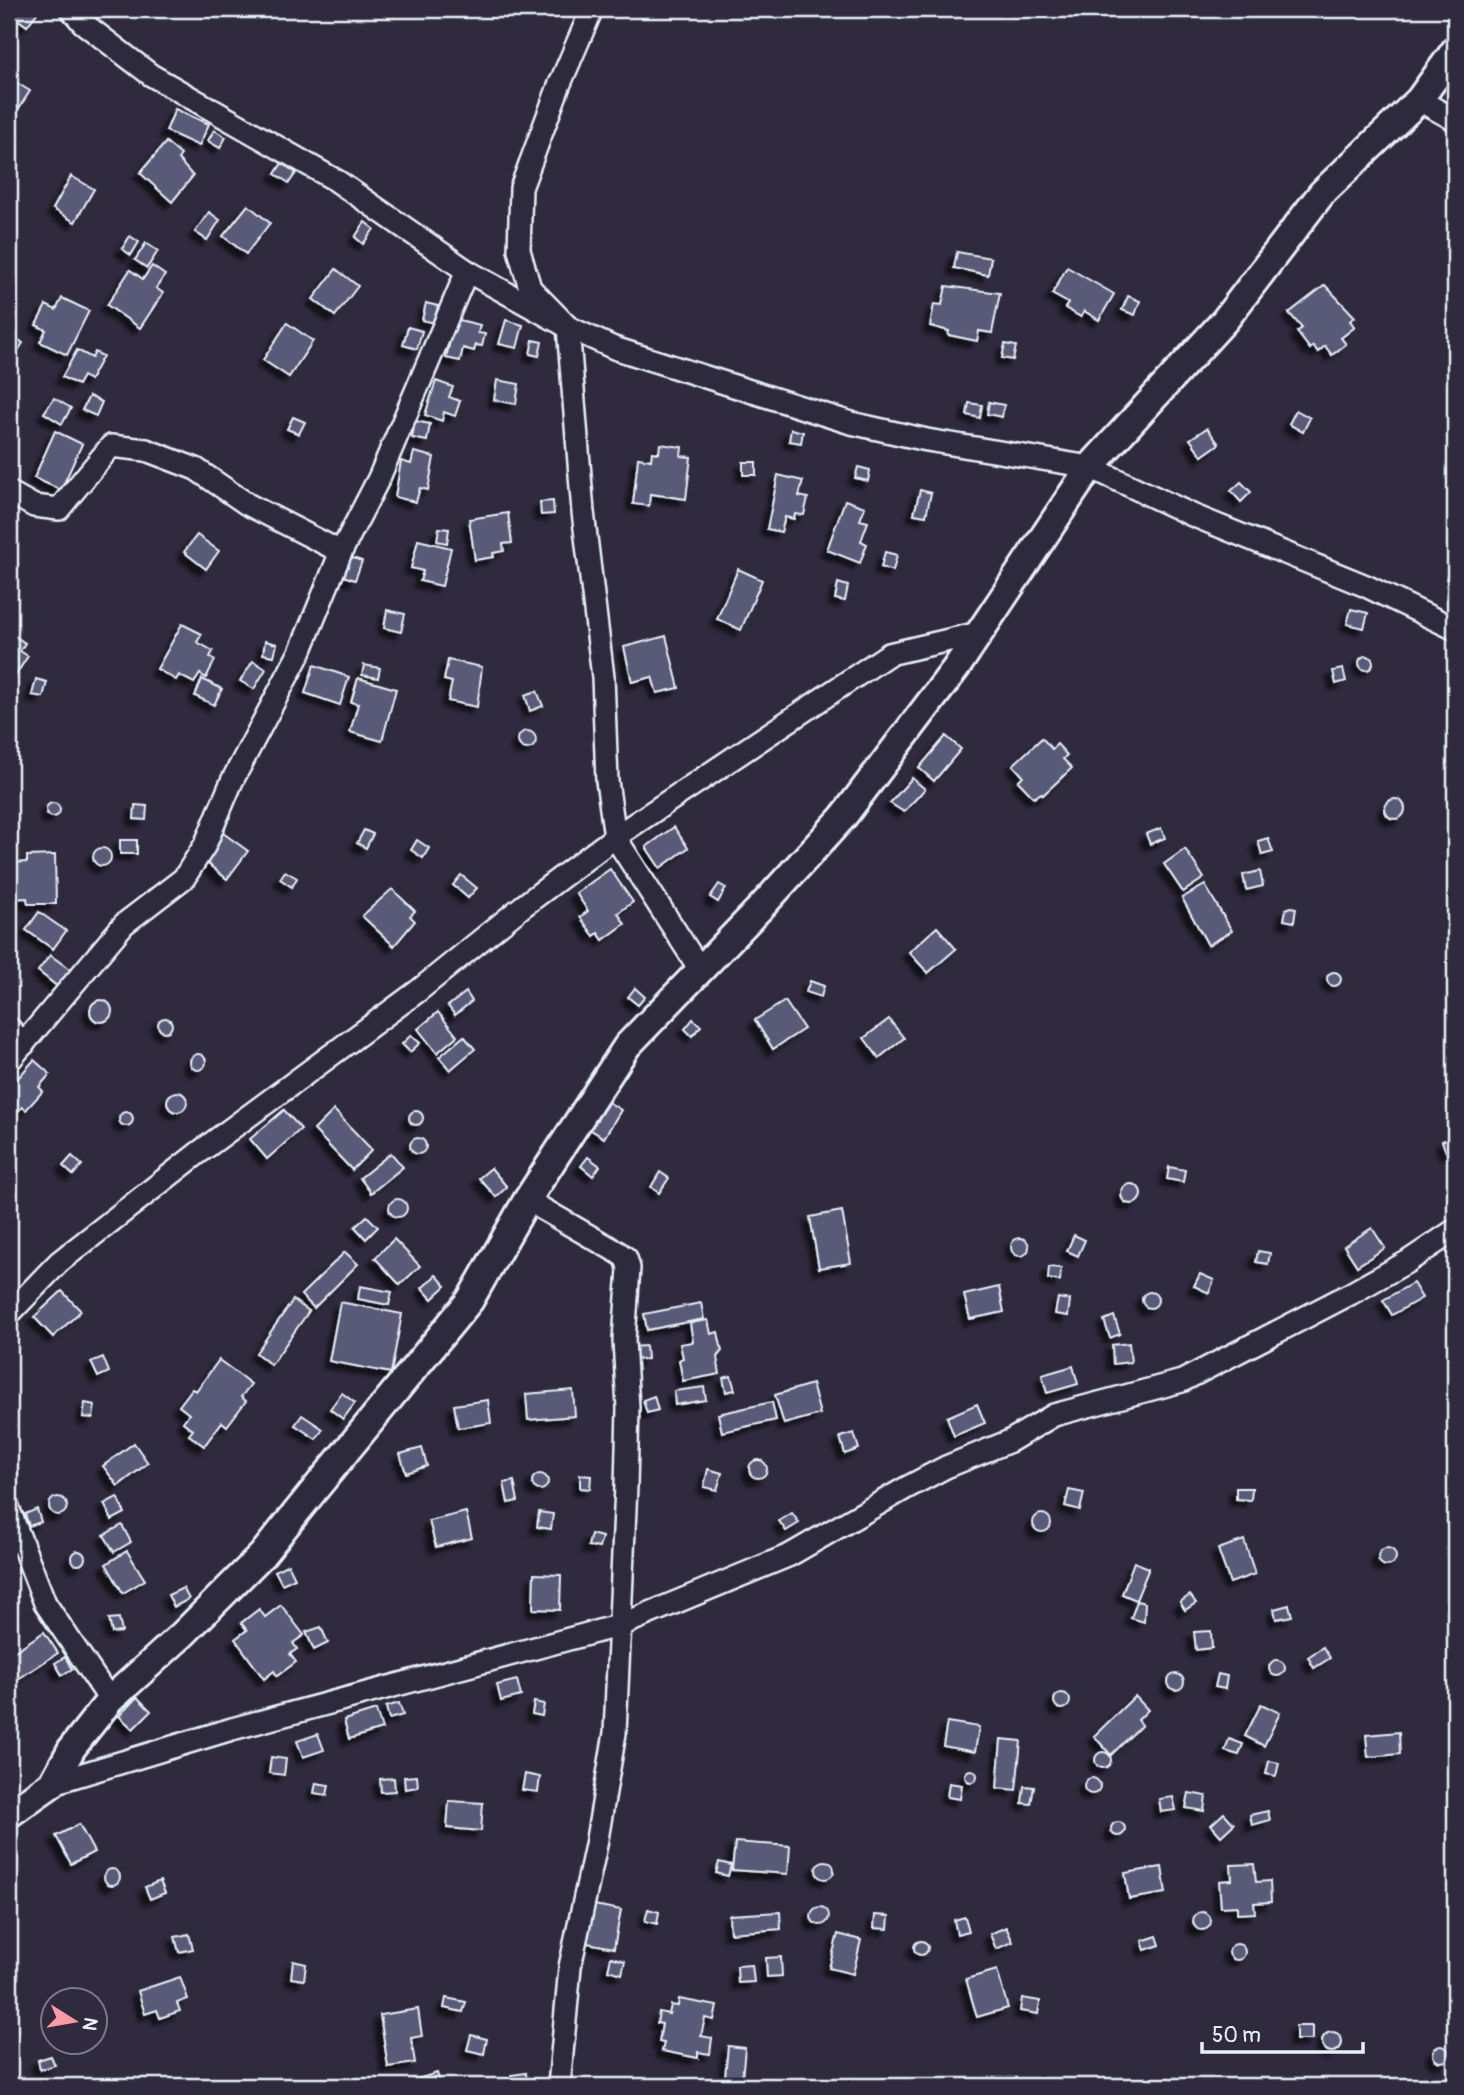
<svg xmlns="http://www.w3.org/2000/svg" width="1464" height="2095" font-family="Pangolin,sans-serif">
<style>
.building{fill:#595a77;stroke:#e8f1f8;stroke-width:2;filter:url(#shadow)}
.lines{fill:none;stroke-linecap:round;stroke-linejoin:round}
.minor-casing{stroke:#e8f1f8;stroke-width:26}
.tertiary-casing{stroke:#e8f1f8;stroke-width:32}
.minor{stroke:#2f2a3d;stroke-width:21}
.tertiary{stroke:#2f2a3d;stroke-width:26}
</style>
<defs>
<filter id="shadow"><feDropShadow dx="-6" dy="6" stdDeviation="2" flood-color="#0009"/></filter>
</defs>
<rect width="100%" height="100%" fill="#2f2a3d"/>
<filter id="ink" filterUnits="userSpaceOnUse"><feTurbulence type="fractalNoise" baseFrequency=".0143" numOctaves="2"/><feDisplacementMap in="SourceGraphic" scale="14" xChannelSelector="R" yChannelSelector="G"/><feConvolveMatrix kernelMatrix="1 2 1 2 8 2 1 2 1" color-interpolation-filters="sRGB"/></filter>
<g filter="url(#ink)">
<g class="building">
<path d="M23 9H40L27 26 16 18Z"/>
<path d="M9 78 30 91 10 122H9Z"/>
<path d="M175 109 209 124 199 146 166 131Z"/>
<path d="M214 130 226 137 220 148 208 141Z"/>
<path d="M166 142 181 155 178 159 193 176 172 202 140 173Z"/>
<path d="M282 163 296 173 289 183 275 174Z"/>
<path d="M71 176 94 189 75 222 53 209Z"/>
<path d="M248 205 270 223 246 254 223 236Z"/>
<path d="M209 212 220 220 207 240 195 232Z"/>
<path d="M365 222 374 229 363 244 355 237Z"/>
<path d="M130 236 139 242 131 255 122 249Z"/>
<path d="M146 243 158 251 147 268 135 260Z"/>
<path d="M957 252 991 258 988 275 954 268Z"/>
<path d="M152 266 165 275 156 288 163 293 140 328 107 305 130 270 143 279Z"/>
<path d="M1067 267 1114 294 1099 320 1084 311 1081 317 1065 308 1068 303 1052 294Z"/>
<path d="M336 269 358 286 335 316 313 299Z"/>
<path d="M1325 285 1355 317 1350 321 1355 327 1341 338 1346 344 1332 355 1325 346 1318 352 1313 346 1310 349 1297 332 1302 328 1289 313Z"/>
<path d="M946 286 1000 293 992 333 979 331 977 341 948 335 949 331 930 326 934 304 942 305Z"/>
<path d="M1128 296 1140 301 1135 315 1122 310Z"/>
<path d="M62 298 89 311 67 355 40 342 46 330 36 325 46 305 56 310Z"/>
<path d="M426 303 438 306 434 323 422 320Z"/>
<path d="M455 319 480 325 478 333 485 334 482 346 476 345 474 351 463 348 460 361 446 358Z"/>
<path d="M506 320 523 325 517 348 499 344Z"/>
<path d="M287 323 313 341 289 377 263 360Z"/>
<path d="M408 327 422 331 417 349 403 345Z"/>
<path d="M9 333 23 343 10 363 9 362Z"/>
<path d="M533 340 542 342 539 356 530 354Z"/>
<path d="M1005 344 1016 346 1013 360 1002 358Z"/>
<path d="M77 350 92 358 95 352 103 356 90 380 83 376 78 385 62 377Z"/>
<path d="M497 380 519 384 516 404 494 400Z"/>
<path d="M436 381 453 387 449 397 460 401 455 416 444 412 442 421 425 415Z"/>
<path d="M89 396 102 402 96 416 82 410Z"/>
<path d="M54 398 71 408 62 424 44 413Z"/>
<path d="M989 402 1004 405 1002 417 987 414Z"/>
<path d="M969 403 982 405 980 418 967 415Z"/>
<path d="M1296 410 1310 418 1303 432 1289 424Z"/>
<path d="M293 417 305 422 299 434 287 429Z"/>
<path d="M415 421 430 424 427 441 412 438Z"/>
<path d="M1207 428 1219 444 1202 456 1190 439Z"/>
<path d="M791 429 803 432 801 443 789 441Z"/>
<path d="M55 431 82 444 61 490 34 478Z"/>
<path d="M660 444 682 447 681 456 691 457 686 499 650 494 649 506 633 504 638 458 651 460 652 452 659 453Z"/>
<path d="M414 452 434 457 428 490 420 488 416 502 395 497 401 461 411 464Z"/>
<rect x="743" y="462" width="13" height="13"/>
<path d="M858 467 870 470 868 481 855 478Z"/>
<path d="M778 475 803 481 799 496 808 498 804 515 795 514 794 519 785 517 781 532 767 529Z"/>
<path d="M1241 482 1251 492 1241 502 1231 491Z"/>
<path d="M920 490 931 493 926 516 914 514Z"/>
<path d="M845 500 865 507 860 520 868 522 861 541 867 544 860 563 827 550Z"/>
<path d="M553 501 554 514 541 515 540 502Z"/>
<path d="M508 513 512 543 503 544 504 551 493 553 494 557 475 560 469 519Z"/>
<path d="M439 528 449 529 447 543 437 541Z"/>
<path d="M197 535 219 551 206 569 184 552Z"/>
<path d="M418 540 451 548 442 586 420 581 423 571 411 568Z"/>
<path d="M885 552 897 555 893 571 881 567Z"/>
<path d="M350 557 362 561 355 580 343 576Z"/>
<path d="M738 569 762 580 741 630 717 619Z"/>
<path d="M838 583 848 586 845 601 835 599Z"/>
<path d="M1351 609 1368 613 1364 628 1347 624Z"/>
<path d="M387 610 405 614 401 632 384 628Z"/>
<path d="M182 624 202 634 197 642 213 651 210 657 215 660 206 678 200 674 194 683 179 675 176 680 157 669Z"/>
<path d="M9 632 25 643 20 651 28 656 15 676 9 672Z"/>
<path d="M666 636 679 688 657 693 652 677 632 682 624 647Z"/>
<path d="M265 641 277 644 274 656 263 654Z"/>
<circle cx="1366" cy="663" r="7"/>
<path d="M448 660 482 667 477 707 448 701 452 682 444 680Z"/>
<path d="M253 661 266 669 254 689 240 681Z"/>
<path d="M314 665 349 677 340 705 305 693Z"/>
<path d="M364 665 380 668 378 678 362 675Z"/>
<path d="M1343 669 1346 681 1336 684 1333 671Z"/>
<path d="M358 678 396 689 382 741 350 732 358 704 351 702Z"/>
<path d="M36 679 47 682 43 697 32 695Z"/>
<path d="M202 679 222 689 214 705 195 696Z"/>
<path d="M537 691 543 706 530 711 525 695Z"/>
<circle cx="527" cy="740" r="9"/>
<path d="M946 736 961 749 934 781 919 768Z"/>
<path d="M1042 738 1052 749 1057 744 1067 755 1063 759 1072 768 1043 795 1041 793 1034 798 1018 781 1023 776 1013 765Z"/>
<path d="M912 778 925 789 904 812 890 803Z"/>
<circle cx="1395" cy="809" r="10"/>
<circle cx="53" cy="810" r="7"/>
<path d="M135 805 147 806 146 820 134 819Z"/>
<path d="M674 827 688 848 660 868 646 847Z"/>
<path d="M1161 828 1165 838 1150 844 1146 834Z"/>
<path d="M364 830 373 834 366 848 357 843Z"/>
<path d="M223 833 248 851 227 879 203 860Z"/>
<path d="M1268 838 1273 852 1262 855 1258 841Z"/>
<rect x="120" y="840" width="17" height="14"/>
<path d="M417 840 429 848 423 858 411 850Z"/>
<circle cx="102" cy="857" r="9"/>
<path d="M1185 849 1204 878 1183 892 1164 864Z"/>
<path d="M55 855 56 904H28L27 898 9 899 10 863 27 862V856Z"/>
<path d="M610 869 633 902 618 913 625 924 603 940 598 933 594 936 580 917 588 911 576 893Z"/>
<path d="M285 871 297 878 292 887 280 879Z"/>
<path d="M1260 871 1263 886 1246 890 1243 875Z"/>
<path d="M461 875 477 888 468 898 453 885Z"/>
<path d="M719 884 726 888 718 902 710 897Z"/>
<path d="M1205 885 1232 931 1208 945 1182 898Z"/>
<path d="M392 889 415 911 410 916 415 921 394 946 362 916Z"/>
<path d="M1291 907 1296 908 1294 922 1284 920 1286 909Z"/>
<path d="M39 912 66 931 53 949 26 930Z"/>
<path d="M937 927 956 949 928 973 909 952Z"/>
<path d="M50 955 71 970 58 987 38 971Z"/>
<circle cx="1334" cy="979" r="7"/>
<path d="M810 981 824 986 821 997 806 992Z"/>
<path d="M635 988 645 997 638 1005 628 997Z"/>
<path d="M466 992 472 1001 455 1015 448 1006Z"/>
<circle cx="101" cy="1011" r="11"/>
<path d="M785 1001 804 1029 773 1049 755 1020Z"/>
<path d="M438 1012 457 1036 437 1053 418 1029Z"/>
<circle cx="165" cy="1025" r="7"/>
<path d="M693 1019 701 1026 692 1036 685 1029Z"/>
<path d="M889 1019 904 1038 879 1058 864 1038Z"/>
<path d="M411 1035 420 1043 410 1052 402 1044Z"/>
<path d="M464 1036 475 1049 450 1070 439 1057Z"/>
<circle cx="198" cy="1062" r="8"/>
<path d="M34 1060 50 1074 39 1087 43 1091 26 1110 22 1107 11 1119 9 1088Z"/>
<circle cx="177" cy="1102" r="10"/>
<path d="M605 1100 621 1110 604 1138 588 1128Z"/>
<path d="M284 1110 301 1129 267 1159 250 1139Z"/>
<path d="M334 1110 372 1150 352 1170 314 1130Z"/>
<circle cx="416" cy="1118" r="7"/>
<circle cx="126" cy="1119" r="7"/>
<path d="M1454 1136 1455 1148 1446 1152 1442 1141Z"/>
<circle cx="418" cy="1146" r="8"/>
<path d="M391 1153 403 1167 371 1193 360 1178Z"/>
<path d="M72 1156 82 1165 73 1175 63 1166Z"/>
<path d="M588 1157 600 1166 593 1176 581 1166Z"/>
<path d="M1169 1167 1185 1170 1183 1182 1167 1179Z"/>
<path d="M491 1168 507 1187 496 1197 479 1178Z"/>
<path d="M660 1172 669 1178 659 1193 651 1187Z"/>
<circle cx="1131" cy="1194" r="10"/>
<circle cx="398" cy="1208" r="9"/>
<path d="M842 1211 851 1263 819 1268 810 1217Z"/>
<path d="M367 1216 378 1227 366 1239 355 1227Z"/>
<path d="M1372 1228 1385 1248 1357 1266 1344 1246Z"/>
<path d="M1074 1235 1085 1240 1078 1256 1067 1251Z"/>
<circle cx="1020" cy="1247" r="9"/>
<path d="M394 1239 420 1266 400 1285 375 1258Z"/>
<path d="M1258 1251 1270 1253 1268 1264 1256 1262Z"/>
<path d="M345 1252 358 1264 314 1308 301 1295Z"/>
<path d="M1049 1267 1061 1268 1060 1281 1048 1279Z"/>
<path d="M1200 1274 1214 1280 1209 1293 1194 1286Z"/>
<path d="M436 1275 446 1286 432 1299 422 1288Z"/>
<path d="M1413 1283 1422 1298 1392 1315 1383 1300Z"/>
<path d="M360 1286 392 1292 389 1305 358 1299Z"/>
<path d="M999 1287 1004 1312 970 1319 964 1295Z"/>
<path d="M62 1291 81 1311 53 1337 34 1317Z"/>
<circle cx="1150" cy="1300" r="8"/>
<path d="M1058 1298 1070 1300 1068 1316 1055 1314Z"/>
<path d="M293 1300 309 1311 271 1365 256 1353Z"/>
<path d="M340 1302 402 1314 391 1373 329 1361Z"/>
<path d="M701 1303 704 1319 647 1330 644 1314Z"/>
<path d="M1114 1316 1120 1334 1110 1338 1104 1320Z"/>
<path d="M708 1320 711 1334 718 1332 722 1351 717 1357 720 1374 683 1381 679 1360 683 1358 680 1344 693 1342 690 1323Z"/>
<path d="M1129 1343 1131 1362 1113 1364 1112 1345Z"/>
<path d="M646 1346 647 1359 631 1360 630 1347Z"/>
<path d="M103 1357 109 1372 98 1377 91 1362Z"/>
<path d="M219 1360 251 1384 241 1397 246 1401 227 1426 222 1422 204 1446 189 1435 193 1430 183 1422 189 1414 179 1406 192 1389 196 1391Z"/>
<path d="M1073 1366 1078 1384 1047 1393 1042 1375Z"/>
<path d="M731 1376 735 1390 726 1392 723 1378Z"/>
<path d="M812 1384 820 1414 784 1424 775 1395Z"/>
<path d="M704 1387 706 1400 675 1405 674 1391Z"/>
<path d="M573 1390 575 1416 528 1420 526 1394Z"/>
<path d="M342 1393 355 1403 343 1419 330 1409Z"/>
<path d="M654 1396 658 1410 647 1413 643 1400Z"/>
<path d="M488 1400 491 1423 458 1428 454 1405Z"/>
<path d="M772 1402 776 1420 722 1432 718 1414Z"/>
<path d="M85 1403 95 1405 93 1418 83 1417Z"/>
<path d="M977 1404 985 1423 954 1436 947 1417Z"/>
<path d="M302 1415 323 1429 316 1439 295 1425Z"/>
<path d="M854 1433 859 1449 845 1454 840 1437Z"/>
<path d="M9 1441 18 1474 9 1476Z"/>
<path d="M134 1443 148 1463 118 1486 103 1466Z"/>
<path d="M422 1448 427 1466 406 1473 400 1454Z"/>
<circle cx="758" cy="1469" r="9"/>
<path d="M708 1469 722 1473 717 1490 704 1487Z"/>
<circle cx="540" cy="1482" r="8"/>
<path d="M580 1475 591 1476 590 1489 580 1488Z"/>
<path d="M514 1481 518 1501 508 1503 504 1483Z"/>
<path d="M1236 1488H1252L1251 1500 1236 1499Z"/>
<path d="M1069 1490 1084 1493 1080 1510 1065 1506Z"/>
<circle cx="58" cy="1506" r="9"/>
<path d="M117 1497 125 1513 112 1520 104 1504Z"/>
<path d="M37 1509 41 1522 29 1526 25 1514Z"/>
<path d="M466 1512 472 1538 436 1547 429 1521Z"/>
<path d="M539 1512 553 1514 551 1529 537 1527Z"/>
<path d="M792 1513 799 1523 786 1531 779 1521Z"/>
<circle cx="1042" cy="1523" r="9"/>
<path d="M122 1525 131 1542 114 1552 104 1535Z"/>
<path d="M591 1534 602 1537 599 1548 588 1546Z"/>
<path d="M1244 1540 1255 1574 1230 1583 1218 1549Z"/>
<circle cx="1387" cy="1557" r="9"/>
<path d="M127 1551 145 1580 123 1593 106 1564Z"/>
<circle cx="78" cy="1558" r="7"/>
<path d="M1134 1562 1149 1568 1136 1600 1122 1594Z"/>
<path d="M288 1564 295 1578 282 1584 275 1571Z"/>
<path d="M534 1574 561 1575 560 1610 533 1609Z"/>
<path d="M183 1588 189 1599 174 1607 168 1595Z"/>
<path d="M1190 1595 1196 1603 1185 1610 1180 1602Z"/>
<path d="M1137 1601 1145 1603 1144 1622 1131 1618Z"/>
<path d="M281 1605 304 1635 293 1643 297 1649 290 1654 296 1662 277 1676 274 1671 264 1679 235 1639 247 1630 241 1623 259 1609 265 1617Z"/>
<path d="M1289 1605 1292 1616 1276 1619 1274 1609Z"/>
<path d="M119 1618 122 1632 112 1633 109 1619Z"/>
<path d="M321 1627 328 1643 314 1650 306 1632Z"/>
<path d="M1211 1631 1212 1648 1196 1650 1194 1632Z"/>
<path d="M44 1632 58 1653 9 1685V1655Z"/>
<path d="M1323 1647 1330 1658 1314 1668 1308 1657Z"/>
<path d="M65 1657 72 1669 62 1675 55 1663Z"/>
<circle cx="1277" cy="1668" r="8"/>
<circle cx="1176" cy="1682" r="8"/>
<path d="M1218 1674 1227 1676 1225 1689 1215 1687Z"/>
<path d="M517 1680 521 1696 501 1701 497 1685Z"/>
<circle cx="1062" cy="1701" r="8"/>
<path d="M1135 1696 1148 1710 1138 1720 1142 1725 1111 1755 1094 1736Z"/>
<path d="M137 1697 151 1711 133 1729 119 1716Z"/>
<path d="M534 1702 544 1704 542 1716 532 1714Z"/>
<path d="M399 1703 403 1715 389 1719 386 1707Z"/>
<path d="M1261 1704 1280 1713 1264 1746 1245 1736Z"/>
<path d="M376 1710 382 1729 349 1739 344 1720Z"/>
<path d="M947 1722 979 1727 975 1752 943 1746Z"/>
<path d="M1399 1732 1400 1754 1368 1757 1366 1735Z"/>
<path d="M318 1734 324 1750 303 1757 297 1741Z"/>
<path d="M1001 1739 1021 1741 1016 1790 997 1788Z"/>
<path d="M1229 1739 1243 1744 1239 1755 1225 1751Z"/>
<circle cx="1103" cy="1760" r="8"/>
<path d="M271 1757 286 1759 284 1775 269 1773Z"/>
<path d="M1269 1761 1279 1763 1276 1776 1266 1774Z"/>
<circle cx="971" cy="1776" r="6"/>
<path d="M525 1774 540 1777 538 1792 522 1790Z"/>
<path d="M417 1776 418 1787 405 1789 404 1777Z"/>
<circle cx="1092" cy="1786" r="8"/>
<path d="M394 1778 395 1791 381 1792 380 1779Z"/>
<path d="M316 1783 329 1785 327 1795 314 1793Z"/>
<path d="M949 1783 962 1785 960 1799 947 1797Z"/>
<path d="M1024 1786 1034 1787 1031 1804 1022 1803Z"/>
<path d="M1189 1793 1206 1796 1204 1811 1186 1808Z"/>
<path d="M1173 1797 1176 1810 1161 1812 1159 1799Z"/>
<path d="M449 1801 483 1803 481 1831 447 1828Z"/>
<path d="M1268 1811 1270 1820 1252 1825 1250 1815Z"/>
<path d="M1224 1813 1234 1824 1221 1836 1211 1825Z"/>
<circle cx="1118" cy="1829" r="7"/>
<path d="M79 1824 94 1852 71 1864 56 1836Z"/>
<path d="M735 1842 790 1846 788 1874 732 1870Z"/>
<circle cx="825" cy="1870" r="9"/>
<path d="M719 1862 731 1865 728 1876 716 1873Z"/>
<path d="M1254 1864 1256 1882 1270 1881 1271 1902 1254 1903 1255 1913 1237 1914V1906L1221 1907 1219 1881 1232 1880 1231 1865Z"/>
<path d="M1162 1867 1166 1893 1129 1899 1125 1873Z"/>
<circle cx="112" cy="1877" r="8"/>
<path d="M160 1881 165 1893 150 1899 145 1887Z"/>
<path d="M594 1905 621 1910 614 1948 587 1943Z"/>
<circle cx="820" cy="1916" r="9"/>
<path d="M648 1909 659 1912 657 1924 645 1921Z"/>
<path d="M780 1912 781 1929 730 1933 729 1915Z"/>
<circle cx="1202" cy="1921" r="9"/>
<path d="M875 1915 889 1916 888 1929 874 1928Z"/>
<path d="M965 1917 969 1931 957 1934 954 1920Z"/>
<path d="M1006 1927 1013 1942 996 1949 990 1934Z"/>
<path d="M189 1934 193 1949 179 1952 175 1937Z"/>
<path d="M838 1934 861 1940 853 1974 829 1968Z"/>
<path d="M1157 1936 1160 1945 1145 1950 1142 1941Z"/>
<circle cx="921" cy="1948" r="7"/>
<circle cx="1237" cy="1952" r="8"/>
<path d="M611 1957 625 1961 622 1974 608 1970Z"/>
<path d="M781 1957 782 1976 767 1977 766 1958Z"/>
<path d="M293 1961 306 1964 304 1980 291 1978Z"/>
<path d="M752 1965 754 1982 738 1983 737 1966Z"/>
<path d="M997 1970 1008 2008 977 2017 966 1979Z"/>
<path d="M180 1977 188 1999 177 2003 180 2011 160 2018 157 2010 145 2014 138 1991Z"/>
<path d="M446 1998 466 2002 463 2012 444 2008Z"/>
<path d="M1022 1998 1040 2001 1038 2014 1020 2011Z"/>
<path d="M679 1999 717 2006 714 2020 705 2018 701 2036 712 2038 710 2054 698 2052V2058L662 2051 664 2043 659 2042 662 2024 657 2023 659 2012 669 2014 671 2005 678 2006Z"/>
<path d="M418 2009 422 2036 411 2038 415 2063 388 2067 380 2015Z"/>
<rect x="1296" y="2026" width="16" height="14"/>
<circle cx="1332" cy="2042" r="10"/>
<path d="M471 2035 487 2039 484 2054 467 2050Z"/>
<circle cx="1441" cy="2054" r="8"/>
<path d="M728 2046 745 2048 742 2079 725 2077Z"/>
<path d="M51 2056 55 2065 40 2070 38 2060Z"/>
<path d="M437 2073 441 2086H399L398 2085Z"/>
<path d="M526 2073 527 2086H513L511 2075Z"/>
<path d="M246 2081 284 2082V2086H246Z"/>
</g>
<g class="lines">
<defs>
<g id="minor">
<path d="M71 9 83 23 151 75 337 181 467 271 568 327 614 348 851 423 927 440 1090 467 1192 515 1366 586 1455 629"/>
<path d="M592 9 559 86 521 188 519 250 530 288 568 327 583 512 603 677 607 781 615 837 701 971"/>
<path d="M1419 100 1455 120"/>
<path d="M9 492 34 506 59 509 111 446 146 450 196 469 247 504 341 552"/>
<path d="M9 1028 24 1044"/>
<path d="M9 1061 124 924 184 878 205 845 232 781 300 652 341 552 379 478 467 271"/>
<path d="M527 1200 619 1253 626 1258 629 1268 624 1340 628 1408 626 1486 615 1733 596 1845 570 1967 559 2086"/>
<path d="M9 1314 59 1262 197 1154 418 991 523 906 615 837 889 654 979 633"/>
<path d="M9 1510 45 1603 110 1700"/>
<path d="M53 1783 232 1729 621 1625 790 1555 906 1488 946 1467 1010 1441 1054 1415 1182 1381 1350 1294 1407 1262 1455 1230"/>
</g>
<path id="tertiary" d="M9 1814 53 1783 72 1748 110 1700 183 1634 262 1555 312 1493 470 1300 527 1200 627 1046 763 905 843 817 956 668 1090 467 1225 320 1322 193 1419 100 1455 50"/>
</defs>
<use href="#minor" class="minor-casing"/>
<use href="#tertiary" class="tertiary-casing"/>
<use href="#minor" class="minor"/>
<use href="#tertiary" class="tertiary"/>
</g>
</g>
<rect width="1464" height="2095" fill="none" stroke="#2f2a3d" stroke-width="35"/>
<rect x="18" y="18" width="1429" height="2060" fill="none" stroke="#e8f1f8" stroke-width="2.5" filter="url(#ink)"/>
<g transform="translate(74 2021) rotate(101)"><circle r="33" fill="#2f2a3d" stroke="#797a88" stroke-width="2"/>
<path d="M0-5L12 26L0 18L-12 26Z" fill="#ff9aa2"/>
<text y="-10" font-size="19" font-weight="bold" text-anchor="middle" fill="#e8f1f8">N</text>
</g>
<path d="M1202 2042v10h161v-10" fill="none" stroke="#e8f1f8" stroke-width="3.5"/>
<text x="1212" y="2042" font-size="21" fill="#e8f1f8" stroke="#2f2a3d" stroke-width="5" paint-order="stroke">50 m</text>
</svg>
